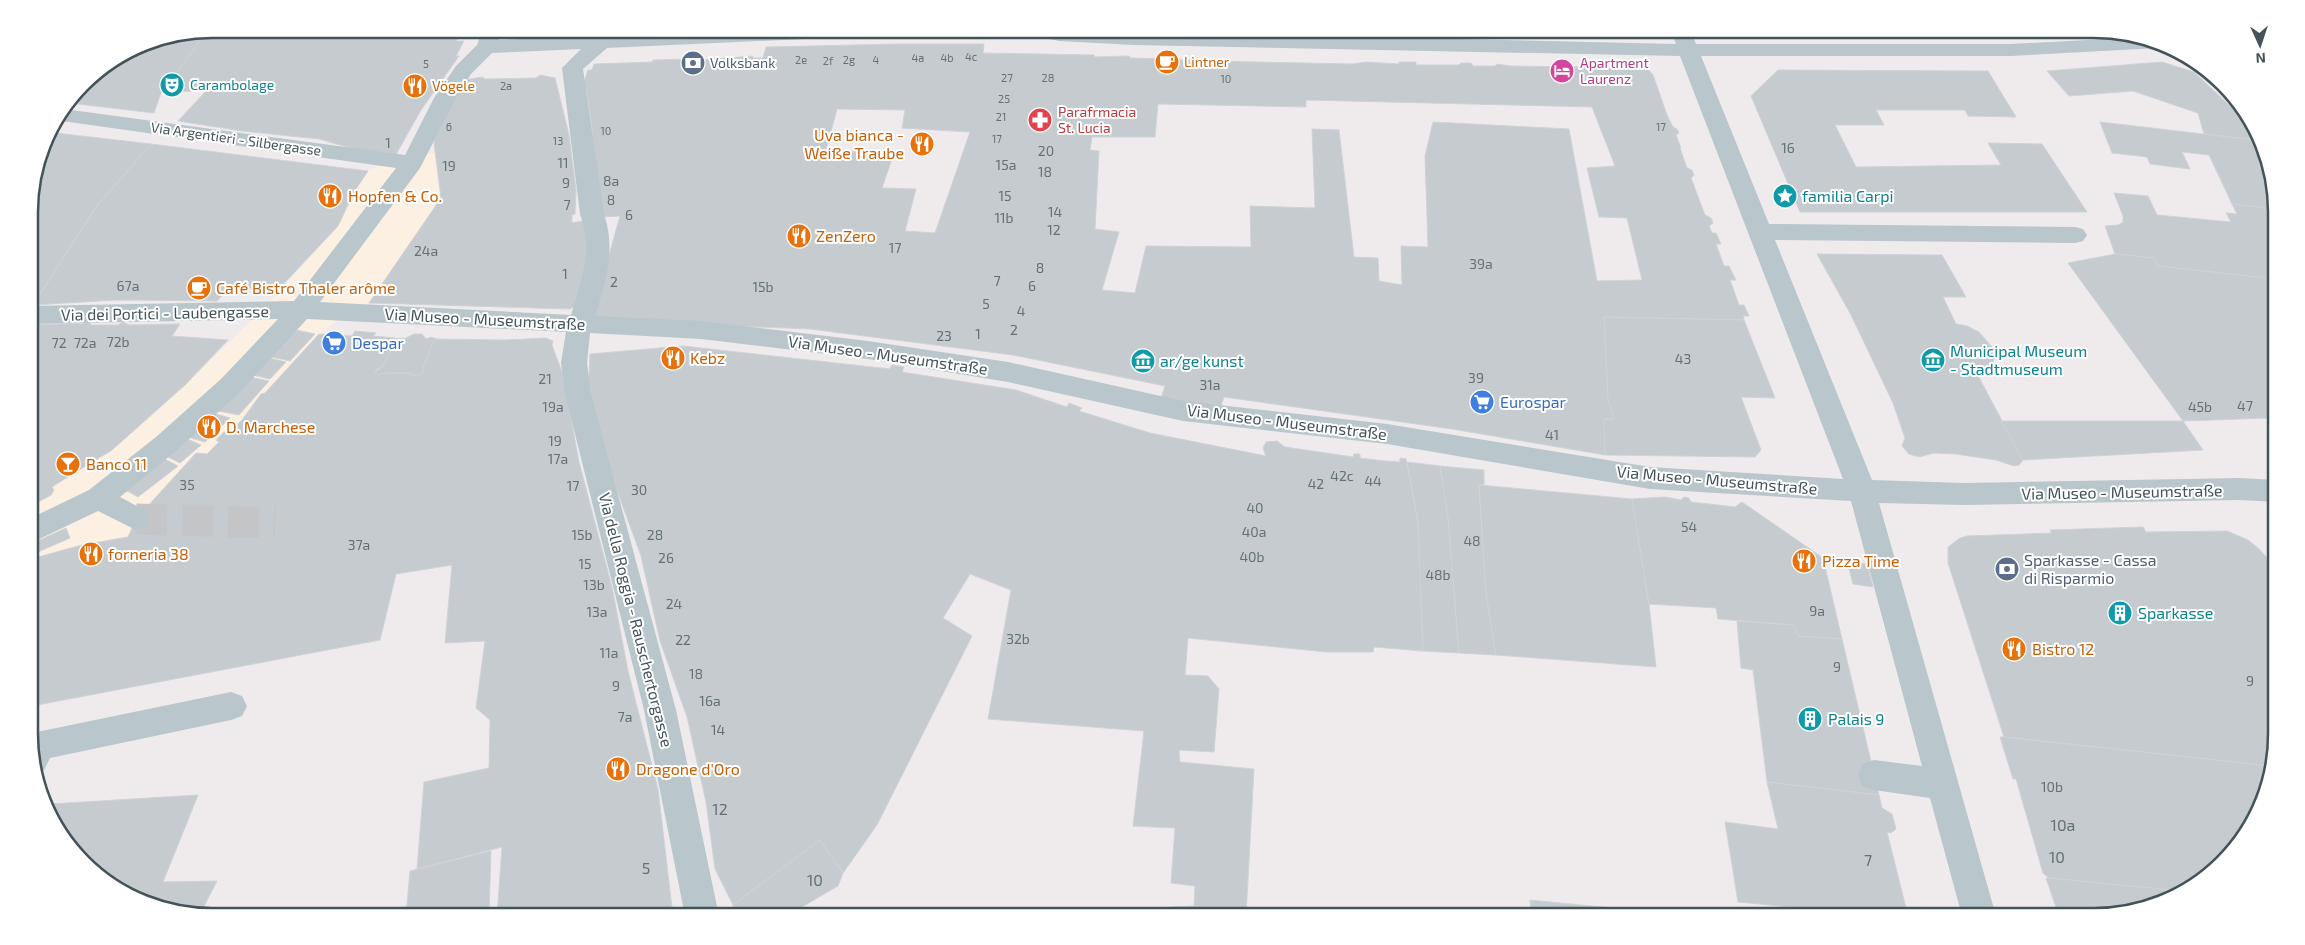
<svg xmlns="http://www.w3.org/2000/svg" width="2305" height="945" font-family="'Exo 2',sans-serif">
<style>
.commercial{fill:#fcf0e3}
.building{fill:#c5cbcf;stroke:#cfd3d8;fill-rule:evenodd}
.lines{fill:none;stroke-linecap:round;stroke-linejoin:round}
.minor-tunnel{stroke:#c4c5c7;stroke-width:31;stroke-dasharray:31 15;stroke-linecap:butt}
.minor{fill:#b9c6cc;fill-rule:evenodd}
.labels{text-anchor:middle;stroke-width:4;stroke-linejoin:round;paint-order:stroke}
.far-number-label{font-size:11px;fill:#647176}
.far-food-label{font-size:14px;fill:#c56008;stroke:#fff;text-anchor:start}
.far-service-label{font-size:14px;fill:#4e5e75;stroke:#fff;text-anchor:start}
.far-hotel-label{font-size:14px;fill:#b23c85;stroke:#fff;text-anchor:start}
.far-culture-label{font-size:14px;fill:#0d838f;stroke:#fff;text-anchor:start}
.far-health-label{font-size:14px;fill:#be3a42;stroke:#fff;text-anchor:start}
.far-street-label{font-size:14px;fill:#445359;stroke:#fff}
.number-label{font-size:14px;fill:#647176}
.food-label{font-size:16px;fill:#c56008;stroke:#fff;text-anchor:start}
.culture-label{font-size:16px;fill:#0d838f;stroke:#fff;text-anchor:start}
.street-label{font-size:16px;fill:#445359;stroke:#fff}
.shop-label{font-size:16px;fill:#366cbe;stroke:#fff;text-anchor:start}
.service-label{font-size:16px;fill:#4e5e75;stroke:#fff;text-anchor:start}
.near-number-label{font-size:16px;fill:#647176}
.rim{fill:none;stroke:#445359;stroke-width:2.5}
</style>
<rect width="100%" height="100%" fill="#efebec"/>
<path class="commercial" d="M418 153 436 154 441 198 369 303 349 312 319 334 265 393 261 394 242 420 229 432H224L216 439 219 442 207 454 196 453 136 519 128 537 82 545 31 559V506L51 495 52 487 58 483 112 450 185 385 260 312 338 226 354 192 368 171 391 160Z"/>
<g class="building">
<path d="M212 29H465L456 41H464L456 56H459L421 110 394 158 375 155 319 139 242 131 178 121 207 90 161 93 192 52 206 31 203 30Z"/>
<path d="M523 29H644L528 36 522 34Z"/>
<path d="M1747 29H1994L1996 32H1754Z"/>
<path d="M203 30 206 31 192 52 161 93 154 113 69 103 91 74 142 43Z"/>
<path d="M897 44H984L983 53 1094 55 1095 57 1129 56 1130 58 1164 59 1168 57H1178L1181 60 1256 62 1353 64 1366 62 1399 64V62H1416V65H1459L1461 63H1471L1473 66H1495L1497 64 1510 66 1588 67 1591 65H1600L1606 68H1647L1653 75 1667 115 1673 127 1677 129 1679 133 1676 135 1681 148H1680L1687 168 1692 170 1694 175 1691 178 1705 215 1711 218 1713 223 1709 226 1712 233H1716L1721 244H1716L1724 266H1729L1736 280H1730L1739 305H1744L1749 316H1743L1744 320 1604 317 1608 398 1614 419H1604L1605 455 1452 429 1224 397 1220 409 1161 398 1165 386 1013 355 810 329 631 322 592 316 620 216 601 217 594 172 592 127 586 88H582L588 70H592L594 64 652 62 653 60 688 59 687 61 753 56V58H763L766 47ZM1306 100 1592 107 1615 166 1587 168 1599 217 1627 218 1642 280 1597 281 1569 129 1433 122 1425 156 1428 247 1401 246 1402 285 1379 281 1378 258 1354 257 1339 130 1312 129 1315 208 1250 206 1251 247 1146 246 1135 293 1102 290 1119 232 1095 229 1099 151 1090 150 1092 137H1155L1158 104 1306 107ZM837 109 905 110 902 128 970 132 935 233 905 231 916 189 882 188 894 153 826 150Z"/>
<path d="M2162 62 2194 72 2248 123 2255 140 2204 134 2198 113 2133 91 2069 96 2047 71Z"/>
<path d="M1778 70 1988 71 2016 117 1968 116 1965 110H1876L1884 125H1835L1856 167 2001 165 1988 143 2042 144 2087 212H1800L1751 96Z"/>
<path d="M540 75 555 78 569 135 576 190 575 214 572 215V223L587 220 590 269 581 302 570 309 369 303 441 198 434 143 438 123 465 80 482 77 485 79 536 78Z"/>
<path d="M2100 122 2255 140 2275 187V209L2232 204 2209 155 2182 152 2190 169 2150 164 2147 157 2112 153Z"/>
<path d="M47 132 151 144 96 207 33 305H30L29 199Z"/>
<path d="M151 144 368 171 354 192 338 226 277 291 231 287 217 301 116 300 33 305 96 207Z"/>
<path d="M2114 193 2148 196 2157 215 2231 222 2226 213 2237 214 2232 204 2275 209V279L2158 266 2154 258 2115 254 2105 226 2118 225 2123 222V216Z"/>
<path d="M1817 254 1942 255 1966 297H1943L1956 324 1967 326 1979 332 1991 346 1995 357 1992 364 1984 368 1975 370 2023 460 2019 465 2014 466 1996 460 1956 454 1934 453 1919 457 1909 454 1902 446 1905 438 1893 403 1851 315Z"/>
<path d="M2115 254 2154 258 2158 266 2275 279V428L2268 418 2183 421 2068 263Z"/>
<path d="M1604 317 1744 320 1775 398 1741 397 1761 450 1755 457 1605 455 1604 419H1614L1608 398Z"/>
<path d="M123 322 129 325 180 324 172 336 228 340 185 385 112 450 58 483 52 487 54 490 51 495 31 506 30 325 91 323 90 325H118Z"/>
<path d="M287 328 315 334 290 361 262 355Z"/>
<path d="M355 331 376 333 373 336 395 338 393 339 392 342 395 343 382 367 377 369 375 372 378 375 386 373H412L413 376 423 373V367L432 344 437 339 504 340 546 338 553 341 552 345 563 375 579 462 612 587 628 671 658 789 673 916H497L502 847 417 869 424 782 489 768 490 720 476 708 485 641 445 643 452 565 396 574 380 640 32 706 31 559 82 545 128 537 136 519 196 453 207 454 219 442 216 440 224 432H229L242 420 261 394 265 393 319 334 352 336Z"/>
<path d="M414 334H422L426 339 431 337 437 339 432 344 423 367V373L413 376 412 373H386L378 375 375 372 382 367 395 343 392 342 393 339 406 338Z"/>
<path d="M683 346 890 369 892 365 904 367 902 372 1016 390 1067 407 1069 403 1082 408 1079 411 1150 433 1266 456 1263 448 1266 442 1277 441 1285 447 1353 457 1354 454H1360V458L1385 461 1400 462V458L1406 459 1418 521 1423 651 1374 647 1373 652H1326L1188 638 1185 675 1208 676 1219 689 1214 752 1179 750 1180 762 1254 769 1246 916H1169L1170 907 1194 906 1195 886 1171 883 1175 828 1133 826 1144 731 988 719 1011 590 970 574 943 618 972 636 877 825 843 873 820 840 733 905 715 869 706 802 687 717 660 641 641 556 615 485 588 394 590 354Z"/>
<path d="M265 357 286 362 270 379 248 374Z"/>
<path d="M245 376 269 381 239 415 213 410Z"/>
<path d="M213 413 230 418 205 442 188 437Z"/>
<path d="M2001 421H2183L2203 450 2023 460Z"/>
<path d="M185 438 201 445 180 463 164 455Z"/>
<path d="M159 456 178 466 138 497 120 487Z"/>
<path d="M1407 462 1440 466 1448 517 1459 653 1423 651 1418 521Z"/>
<path d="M1440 466 1484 470V485H1479L1486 593 1496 655 1459 653 1448 517Z"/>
<path d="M1479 485 1632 499 1649 604 1656 667 1496 655 1486 593Z"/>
<path d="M1665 497 1681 500 1684 497 1689 498 1691 502 1735 507 1742 502 1823 558 1842 639 1798 636 1794 625 1718 619 1716 608 1649 604 1632 499Z"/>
<path d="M2143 527 2146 532 2227 531 2248 540 2258 548 2272 563 2276 572V736L2271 766 2004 737 1948 563V547L1960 538 1967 536 2052 533 2050 530Z"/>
<path d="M66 528 70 538 31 555V544Z"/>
<path d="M1847 561 1867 564 1873 587 1853 584Z"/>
<path d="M1737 621 1794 625 1798 636 1842 639 1879 795 1767 782 1753 670 1741 668Z"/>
<path d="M2000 737H2004L2271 766 2266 793 2239 845 2205 879 2181 891 2049 878 2043 873 2016 779H2013Z"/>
<path d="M1767 782 1879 795 1882 808 1892 814 1896 829 1891 833 1887 832 1908 916H1793L1791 907 1738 902 1725 822 1778 829Z"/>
<path d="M198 795 163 882 217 881 200 914 152 906 74 854 50 804Z"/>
<path d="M820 840 843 873 838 886 795 911 796 916H735L733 905Z"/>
<path d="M491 851 489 916H406L410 871Z"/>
<path d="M2046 878H2049L2181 891 2153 906 2105 916H2059Z"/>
<path d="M1530 900 1612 908 1613 916H1532Z"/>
</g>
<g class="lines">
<path class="minor-tunnel" d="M136 519 275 523"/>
<g class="minor">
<path d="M483 29H503L499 40 761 29H902L899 33 892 35 607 48 583 69 604 214C616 249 606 281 595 316L701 321 868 341 1008 362 1183 401 1387 424 1650 467 1843 479 1680 56 1134 45 1059 41 1023 33 1020 29 1676 44 1670 29H1690L1696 44H2011L2142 37 2153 39 2167 46 2159 48 2011 56H1701L1769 224 2075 227 2083 229 2087 235 2083 241 2075 243 1775 240 1872 480 1964 483 2239 478 2276 480V502L2239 500 1964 505 1879 503 1996 916H1962L1930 798 1874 790 1862 786 1858 775 1862 764 1874 760 1922 766 1851 501 1650 489 1387 444 1183 421 1008 382 868 359 701 339 590 333 587 363 591 394 676 710 719 916H685L644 710 565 394 561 363 566 332 307 319 239 393 176 451 120 497 146 511 150 519 146 527 136 530 98 511 31 543V518L89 490 156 437 221 379 278 319 30 324V306L294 301 396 168 55 120 64 109 405 155 434 98 456 66 477 45ZM581 49 562 68 580 214C593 249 582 280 571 315L320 302 420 168 456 98 471 74 492 53Z"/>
<path d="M231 692 242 696 247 706 242 716 231 720 50 758 43 772 35 775 32 769V733Z"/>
</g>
</g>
<defs>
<symbol id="cafe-disc" viewBox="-11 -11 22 22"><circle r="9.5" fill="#e8710a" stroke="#fff"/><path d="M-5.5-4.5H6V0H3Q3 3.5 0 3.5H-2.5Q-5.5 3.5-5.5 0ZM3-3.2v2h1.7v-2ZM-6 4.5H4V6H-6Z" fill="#fff"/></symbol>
<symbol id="bank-disc" viewBox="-11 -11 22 22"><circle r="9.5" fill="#5c6f8a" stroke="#fff"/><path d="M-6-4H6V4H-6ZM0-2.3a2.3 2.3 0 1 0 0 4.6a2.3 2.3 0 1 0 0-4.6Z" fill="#fff"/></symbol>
<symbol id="hotel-disc" viewBox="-11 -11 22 22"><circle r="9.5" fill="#d1479c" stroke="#fff"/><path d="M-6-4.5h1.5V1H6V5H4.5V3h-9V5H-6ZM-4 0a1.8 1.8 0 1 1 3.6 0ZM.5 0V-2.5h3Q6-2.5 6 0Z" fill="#fff"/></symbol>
<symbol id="theatre-disc" viewBox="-11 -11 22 22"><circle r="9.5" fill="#0f9aa8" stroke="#fff"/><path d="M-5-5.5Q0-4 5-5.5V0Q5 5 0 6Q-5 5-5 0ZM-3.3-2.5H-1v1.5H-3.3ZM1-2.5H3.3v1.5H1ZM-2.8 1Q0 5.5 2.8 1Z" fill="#fff"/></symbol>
<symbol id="restaurant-disc" viewBox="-11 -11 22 22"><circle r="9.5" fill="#e8710a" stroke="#fff"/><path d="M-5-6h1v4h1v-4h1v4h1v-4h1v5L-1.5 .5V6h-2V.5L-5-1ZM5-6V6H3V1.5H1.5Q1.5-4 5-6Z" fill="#fff"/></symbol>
<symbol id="pharmacy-disc" viewBox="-11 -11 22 22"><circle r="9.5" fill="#e0444e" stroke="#fff"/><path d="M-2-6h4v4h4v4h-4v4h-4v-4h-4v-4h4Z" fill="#fff"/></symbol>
<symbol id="sight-disc" viewBox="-11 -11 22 22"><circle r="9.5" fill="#0f9aa8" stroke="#fff"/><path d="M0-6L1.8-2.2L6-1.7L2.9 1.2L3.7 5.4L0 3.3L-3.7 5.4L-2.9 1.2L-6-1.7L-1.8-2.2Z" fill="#fff"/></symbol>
<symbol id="supermarket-disc" viewBox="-11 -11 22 22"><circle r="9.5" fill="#3f7fe0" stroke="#fff"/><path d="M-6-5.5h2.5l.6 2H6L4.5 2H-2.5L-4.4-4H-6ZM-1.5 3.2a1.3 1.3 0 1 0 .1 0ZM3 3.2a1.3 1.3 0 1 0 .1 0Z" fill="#fff"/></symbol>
<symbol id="museum-disc" viewBox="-11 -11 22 22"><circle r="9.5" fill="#0f9aa8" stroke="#fff"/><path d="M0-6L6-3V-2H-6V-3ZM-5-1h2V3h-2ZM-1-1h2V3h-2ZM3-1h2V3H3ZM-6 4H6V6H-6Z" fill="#fff"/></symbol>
<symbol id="bar-disc" viewBox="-11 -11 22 22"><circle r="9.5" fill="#e8710a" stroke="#fff"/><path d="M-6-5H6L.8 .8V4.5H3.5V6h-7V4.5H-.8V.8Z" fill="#fff"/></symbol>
<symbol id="building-disc" viewBox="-11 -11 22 22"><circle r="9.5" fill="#0f9aa8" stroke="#fff"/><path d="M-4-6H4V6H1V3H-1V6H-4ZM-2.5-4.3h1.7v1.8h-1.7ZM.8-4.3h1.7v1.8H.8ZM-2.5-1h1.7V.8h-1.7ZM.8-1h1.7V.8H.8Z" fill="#fff"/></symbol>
</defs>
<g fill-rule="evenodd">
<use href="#cafe-disc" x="1153" y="48" width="28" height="28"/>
<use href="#bank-disc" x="679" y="49" width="28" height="28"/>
<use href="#hotel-disc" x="1548" y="57" width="28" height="28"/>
<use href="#theatre-disc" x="158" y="71" width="28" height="28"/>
<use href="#restaurant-disc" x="401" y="72" width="28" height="28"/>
<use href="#pharmacy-disc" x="1026" y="106" width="28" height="28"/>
<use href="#restaurant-disc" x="908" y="130" width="28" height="28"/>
<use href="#restaurant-disc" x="316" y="182" width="28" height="28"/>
<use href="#sight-disc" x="1771" y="182" width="28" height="28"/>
<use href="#restaurant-disc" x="785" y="222" width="28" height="28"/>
<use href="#cafe-disc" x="185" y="274" width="28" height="28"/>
<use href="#supermarket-disc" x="320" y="329" width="28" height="28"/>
<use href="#restaurant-disc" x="659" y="344" width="28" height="28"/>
<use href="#museum-disc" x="1919" y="346" width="28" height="28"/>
<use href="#museum-disc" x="1129" y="347" width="28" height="28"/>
<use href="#supermarket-disc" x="1468" y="388" width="28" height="28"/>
<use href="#restaurant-disc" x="195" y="413" width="28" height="28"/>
<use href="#bar-disc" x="54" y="450" width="28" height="28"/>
<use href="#restaurant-disc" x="77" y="540" width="28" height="28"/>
<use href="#restaurant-disc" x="1790" y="547" width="28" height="28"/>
<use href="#bank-disc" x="1993" y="555" width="28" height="28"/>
<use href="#building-disc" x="2106" y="599" width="28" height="28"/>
<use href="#restaurant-disc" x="2000" y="635" width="28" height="28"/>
<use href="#building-disc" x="1796" y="705" width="28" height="28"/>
<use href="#restaurant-disc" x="604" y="755" width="28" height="28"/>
</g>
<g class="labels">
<g class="far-number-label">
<text x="971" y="61">4c</text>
<text x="918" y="62">4a</text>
<text x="947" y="62">4b</text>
<text x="801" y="64">2e</text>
<text x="849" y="64">2g</text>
<text x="876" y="64">4</text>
<text x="828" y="65">2f</text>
<text x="426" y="68">5</text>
<text x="1007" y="82">27</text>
<text x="1048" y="82">28</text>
<text x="1226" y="83">10</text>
<text x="506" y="90">2a</text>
<text x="1004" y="103">25</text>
<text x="1001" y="121">21</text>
<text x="449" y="131">6</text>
<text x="1661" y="131">17</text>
<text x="606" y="135">10</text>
<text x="997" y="143">17</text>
<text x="558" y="145">13</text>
</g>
<g class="far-food-label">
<text x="1184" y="67">Lintner</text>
<text x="432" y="91">Vögele</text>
</g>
<g class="far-service-label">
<text x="710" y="68">Volksbank</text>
</g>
<g class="far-hotel-label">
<text x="1580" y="68">Apartment<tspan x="1580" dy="16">Laurenz</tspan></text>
</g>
<g class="far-culture-label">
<text x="190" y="90">Carambolage</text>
</g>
<g class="far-health-label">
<text x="1058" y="117">Parafrmacia<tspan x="1058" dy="16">St. Lucia</tspan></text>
</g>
<g class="far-street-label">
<text transform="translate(236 139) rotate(8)" y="5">Via Argentieri - Silbergasse</text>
</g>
<g class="number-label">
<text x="388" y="148">1</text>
<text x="1788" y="153">16</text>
<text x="1046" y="156">20</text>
<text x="563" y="168">11</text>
<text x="1006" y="170">15a</text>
<text x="449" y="171">19</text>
<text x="1045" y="177">18</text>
<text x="611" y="186">8a</text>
<text x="566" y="188">9</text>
<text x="1005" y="201">15</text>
<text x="611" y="205">8</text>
<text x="567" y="210">7</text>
<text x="1055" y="217">14</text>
<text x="629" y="220">6</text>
<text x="1004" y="223">11b</text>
<text x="1054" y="235">12</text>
<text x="895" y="253">17</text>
<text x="426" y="256">24a</text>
<text x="1481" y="269">39a</text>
<text x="1040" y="273">8</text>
<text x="565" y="279">1</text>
<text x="997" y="286">7</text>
<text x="614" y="287">2</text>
<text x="128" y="291">67a</text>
<text x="1032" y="291">6</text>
<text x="763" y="292">15b</text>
<text x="986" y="309">5</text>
<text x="1021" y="316">4</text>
<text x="1014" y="335">2</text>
<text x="978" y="339">1</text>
<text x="944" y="341">23</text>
<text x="118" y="347">72b</text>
<text x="59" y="348">72</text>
<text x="85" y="348">72a</text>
<text x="1683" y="364">43</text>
<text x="1476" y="383">39</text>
<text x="545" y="384">21</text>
<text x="1210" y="390">31a</text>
<text x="2245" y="411">47</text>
<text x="553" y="412">19a</text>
<text x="2200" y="412">45b</text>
<text x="1552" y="440">41</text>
<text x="555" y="446">19</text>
<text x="558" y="464">17a</text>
<text x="1342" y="481">42c</text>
<text x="1373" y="486">44</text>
<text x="1316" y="489">42</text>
<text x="187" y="490">35</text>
<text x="573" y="491">17</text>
<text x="639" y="495">30</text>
<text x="1255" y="513">40</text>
<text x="1689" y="532">54</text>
<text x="1254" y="537">40a</text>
<text x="582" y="540">15b</text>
<text x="655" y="540">28</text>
<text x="1472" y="546">48</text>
<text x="359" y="550">37a</text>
<text x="1252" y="562">40b</text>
<text x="666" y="563">26</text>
<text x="585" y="569">15</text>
<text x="1438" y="580">48b</text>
<text x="594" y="590">13b</text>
<text x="674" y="609">24</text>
<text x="1817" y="616">9a</text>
<text x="597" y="617">13a</text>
<text x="1018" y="644">32b</text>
<text x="683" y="645">22</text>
<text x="609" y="658">11a</text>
<text x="1837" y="672">9</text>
<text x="696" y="679">18</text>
<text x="2250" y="686">9</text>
<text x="616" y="691">9</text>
<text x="710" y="706">16a</text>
<text x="625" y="722">7a</text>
<text x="718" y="735">14</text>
<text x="2052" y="792">10b</text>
</g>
<g class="food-label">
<text x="904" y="141" text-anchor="end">Uva bianca -<tspan x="904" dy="18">Weiße Traube</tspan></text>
<text x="348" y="202">Hopfen &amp; Co.</text>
<text x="816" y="242">ZenZero</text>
<text x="216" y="294">Café Bistro Thaler arôme</text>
<text x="690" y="364">Kebz</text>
<text x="226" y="433">D. Marchese</text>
<text x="86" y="470">Banco 11</text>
<text x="108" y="560">forneria 38</text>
<text x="1822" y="567">Pizza Time</text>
<text x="2032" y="655">Bistro 12</text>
<text x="636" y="775">Dragone d'Oro</text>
</g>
<g class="culture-label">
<text x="1802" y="202">familia Carpi</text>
<text x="1950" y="357">Municipal Museum<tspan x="1950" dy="18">- Stadtmuseum</tspan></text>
<text x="1160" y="367">ar/ge kunst</text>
<text x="2138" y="619">Sparkasse</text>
<text x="1828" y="725">Palais 9</text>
</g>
<g class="street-label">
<text transform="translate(165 313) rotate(-1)" y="6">Via dei Portici - Laubengasse</text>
<text transform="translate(485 319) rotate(3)" y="6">Via Museo - Museumstraße</text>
<text transform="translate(888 355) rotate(8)" y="6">Via Museo - Museumstraße</text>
<text transform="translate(1287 422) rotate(7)" y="6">Via Museo - Museumstraße</text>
<text transform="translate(1717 480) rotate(5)" y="6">Via Museo - Museumstraße</text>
<text transform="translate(2122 492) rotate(-1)" y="6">Via Museo - Museumstraße</text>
<text transform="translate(636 620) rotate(76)" y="6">Via della Roggia - Rauschertorgasse</text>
</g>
<g class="shop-label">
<text x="352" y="349">Despar</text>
<text x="1500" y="408">Eurospar</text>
</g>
<g class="service-label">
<text x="2024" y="566">Sparkasse - Cassa<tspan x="2024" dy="18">di Risparmio</tspan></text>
</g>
<g class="near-number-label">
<text x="720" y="815">12</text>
<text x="2063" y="831">10a</text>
<text x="2057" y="863">10</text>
<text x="1868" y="866">7</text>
<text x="646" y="874">5</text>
<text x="815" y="886">10</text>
</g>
</g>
<path d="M0 0H2305V945H0ZM212 38H2094A174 174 0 0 1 2268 212V734A174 174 0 0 1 2094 908H212A174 174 0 0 1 38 734V212A174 174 0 0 1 212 38Z" fill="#fff" fill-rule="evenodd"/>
<path class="rim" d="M212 38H2094A174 174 0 0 1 2268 212V734A174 174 0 0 1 2094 908H212A174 174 0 0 1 38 734V212A174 174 0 0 1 212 38Z"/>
<g transform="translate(2260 45) rotate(177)" stroke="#ffffff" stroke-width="4" paint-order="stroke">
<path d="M0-4L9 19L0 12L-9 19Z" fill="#445359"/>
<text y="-8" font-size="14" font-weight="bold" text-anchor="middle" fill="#445359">N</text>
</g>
</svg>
